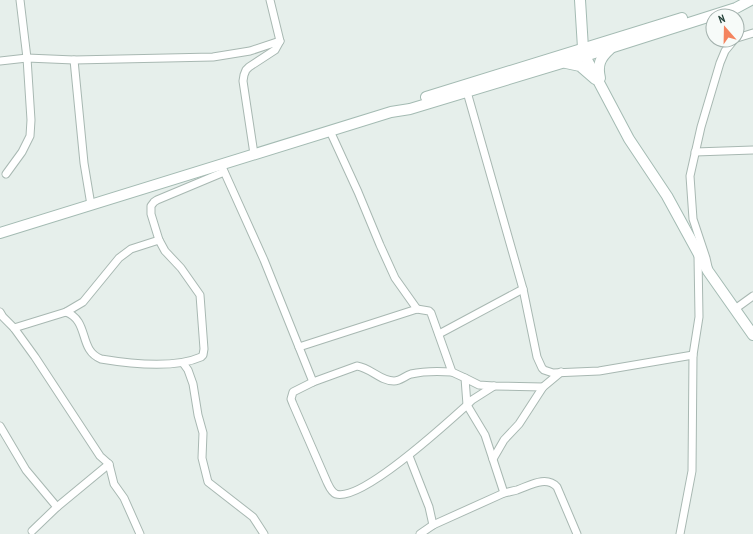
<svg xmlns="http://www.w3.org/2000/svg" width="753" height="534" font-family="'PT Sans Narrow',sans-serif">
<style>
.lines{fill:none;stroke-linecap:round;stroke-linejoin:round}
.street-casing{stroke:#a8b8b2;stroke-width:9}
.secondary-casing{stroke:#a4bbb3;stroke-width:12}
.street{stroke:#fff;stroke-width:7}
.secondary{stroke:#fff;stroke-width:10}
</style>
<rect width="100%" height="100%" fill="#e6efeb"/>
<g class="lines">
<defs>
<g id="street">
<path d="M737 38 753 33"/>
<path d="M74 60 84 163 91 205"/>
<path d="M0 61 27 58 74 60 213 57 250 51 280 41"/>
<path d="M465 89 467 92 523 289 537 357 542 368 544 370 553 373 599 371 693 355"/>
<path d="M330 131 358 192 380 245 395 278 417 309"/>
<path d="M695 152 753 150"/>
<path d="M254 154 243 81 244 75 246 70 249 67 275 50 280 41 270 0"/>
<path d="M223 169 264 260 313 382"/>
<path d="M6 174 22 152 30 136 31 120 27 58 20 0"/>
<path d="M708 267 706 258 693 219 690 176 701 127 720 63 725 51 734 40"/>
<path d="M735 309 753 296"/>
<path d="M0 312 3 317 14 328 35 357 100 456 109 464 114 484 124 498 140 534"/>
<path d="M66 312 83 302 119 258 131 249 159 240"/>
<path d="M14 328 66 312C90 321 78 350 101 359 131 364 174 369 201 357L203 355 204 349 200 295 181 268 165 251 159 240 151 214V206L154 202 157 200 224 172"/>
<path d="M439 334 523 289"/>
<path d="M299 347 417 309 429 311 431 313 452 372 465 378 467 405 485 435 504 493"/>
<path d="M183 363 188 370 193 384 198 415 203 433 202 458 208 482 253 517 264 534"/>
<path d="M452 372C438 371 424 371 411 374 405 376 400 381 394 381 380 381 371 368 357 366L313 382 293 392 291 399 293 404 327 482C329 486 331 492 336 494 361 502 447 423 467 405L472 400 494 386"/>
<path d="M465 378 479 385 494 386 543 387"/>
<path d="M0 426 26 470 57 507"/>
<path d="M409 456 429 507 433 525"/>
<path d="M493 459 504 440 519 424 543 387 561 372"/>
<path d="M32 531 57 507 109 464"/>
<path d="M420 534 433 525 504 493C508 492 513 491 517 490 529 486 546 475 557 487L577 534"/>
<path d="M680 534 692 471 693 355 699 317 698 256"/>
</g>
<g id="secondary">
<path d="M580 0 583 48 585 56 629 139 667 196 708 271 753 335"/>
<path d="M566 63 580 66 595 79"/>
<path d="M600 78C597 65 600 58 610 49"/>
<path d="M426 97 682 18"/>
<path d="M0 233 391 112 410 109 585 56 736 8 751 0"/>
</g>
</defs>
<use href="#street" class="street-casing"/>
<use href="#secondary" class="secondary-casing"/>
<use href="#street" class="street"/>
<use href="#secondary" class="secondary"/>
</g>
<g transform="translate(725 28) rotate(340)"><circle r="19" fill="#f7fbf9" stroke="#a3b1ad"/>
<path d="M0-3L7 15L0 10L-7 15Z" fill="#f4845f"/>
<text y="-6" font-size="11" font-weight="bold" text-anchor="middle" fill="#24423a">N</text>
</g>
</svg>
